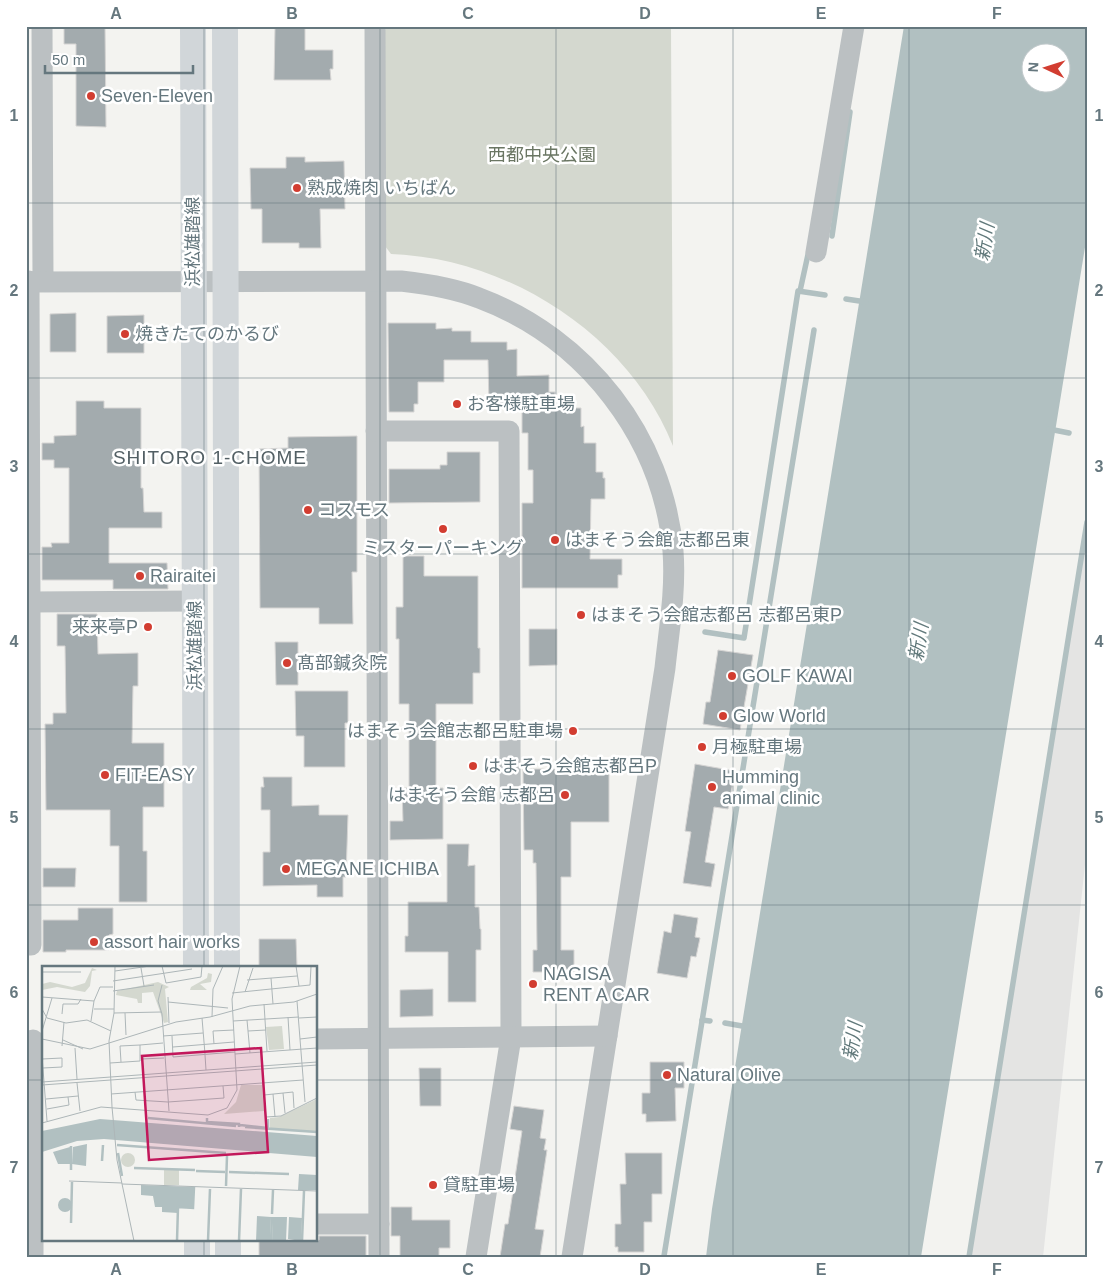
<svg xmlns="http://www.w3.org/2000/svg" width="1113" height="1283" font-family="Helvetica,'Noto Sans JP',sans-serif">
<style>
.built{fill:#e4e4e3}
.green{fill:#d4d8cf}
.water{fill:#b1c0c1;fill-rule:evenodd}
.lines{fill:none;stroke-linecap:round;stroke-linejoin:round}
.stream{stroke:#b1c0c1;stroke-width:5.5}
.building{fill:#a3abae;stroke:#d5d4d3}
.minor{stroke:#bbc0c2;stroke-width:21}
.major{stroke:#d1d6d9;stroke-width:26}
.grid{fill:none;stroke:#65777e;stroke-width:1;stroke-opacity:0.55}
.poi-dot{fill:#d23d31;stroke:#fff;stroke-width:2}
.labels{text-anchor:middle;stroke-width:5;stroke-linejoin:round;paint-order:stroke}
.poi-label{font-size:18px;fill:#65777e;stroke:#fff;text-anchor:start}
.park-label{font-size:18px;fill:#6a7663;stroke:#fff}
.street-label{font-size:18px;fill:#65777e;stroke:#fff}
.water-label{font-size:19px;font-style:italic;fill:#61797b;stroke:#fff}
.neighbourhood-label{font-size:19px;letter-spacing:1px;fill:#525f64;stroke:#fff}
.inset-river{fill:none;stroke:#b1c0c1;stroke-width:2.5}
.inset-road{fill:none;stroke:#adb6b8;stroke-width:1}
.view{fill:#c2185b;fill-opacity:0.15;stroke:#c2185b;stroke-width:2.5}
.inset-edge{fill:none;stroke:#65777e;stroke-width:2.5}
.neatline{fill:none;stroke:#65777e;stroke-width:2}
.grid-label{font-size:16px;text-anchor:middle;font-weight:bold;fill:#65777e}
</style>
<rect width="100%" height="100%" fill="#f3f3f0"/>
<path class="built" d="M1087 533V846L1043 1257H970Z"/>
<path class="green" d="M388 26H671L673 446C629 335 508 258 391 254L385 246 384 31Z"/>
<path class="water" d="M904 26H1087V235L921 1257H706L712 1209ZM1030 52H1060V82H1030Z"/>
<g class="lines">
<g class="stream">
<path d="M832 236 850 112"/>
<path d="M800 291 809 250"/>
<path d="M846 299 866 302"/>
<path d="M1049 429 1069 433"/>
<path d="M705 632 744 638 798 291 825 295"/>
<path d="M702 1020 710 1021"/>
<path d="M725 1023 748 1027"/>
<path d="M664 1256 814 330"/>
<path d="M969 1257 1087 522"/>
</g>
</g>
<g class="building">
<path d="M64 26H105L106 127 76 126V44H64Z"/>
<path d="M278 26H305V50H333V69H330L331 80H274L275 28Z"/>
<path d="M286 157H305V162L344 161 345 209H320L321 248H299V243H262V209H251L250 168H286Z"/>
<path d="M76 313V352H50V314Z"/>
<path d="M144 315V353H107V316Z"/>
<path d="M388 323H436V329L452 328V331H471V342H507V350L517 349V376L549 375V392H555V408H581V427L584 426V443H596V472H603V478H605V499H591L590 559H622V575H618V588H522V503H533V470H528V433H522V407H489L488 360H444V382H418V404H414V412H389Z"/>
<path d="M76 401H104V408H141V488H143L144 512H162V528H109V563H167L168 589H113V580H42V547H52L51 543H69V468H54V460H42V443H54V436L76 435Z"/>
<path d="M357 436V572H352L353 624H319V608H260L259 449 288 448V437Z"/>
<path d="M447 452H480V502L389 503V469H440V465H447Z"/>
<path d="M403 556H424V576H478V648H480V673H473V704H436V788H443V839L390 840V821H403L402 788H409V704H399V639H396V607H403Z"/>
<path d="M57 614H97L98 654 138 653V686H133L132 743H164V807H143V851H147V902H119V846H110V810H46L45 724H53V713H66L65 646H57Z"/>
<path d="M529 629H557V665L529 666Z"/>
<path d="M275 642H298V685H276Z"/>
<path d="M718 650 753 655 740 730 703 724 706 702H710Z"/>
<path d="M295 691H348V723H345V767H304V736H296Z"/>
<path d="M695 764 735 771 728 809 714 807 705 862 715 864 711 887 683 883 691 832 685 831Z"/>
<path d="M523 769H609V822H571V877H561V950H574V972H533V950H537L536 863H533V850H524Z"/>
<path d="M263 777H292V806L319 805V815H348L346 877H343V897H317V885L263 886V852H270V810H261V787H264Z"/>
<path d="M447 844H469L468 866 475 865V907H479L480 929H481V950H476V1002H448V952H405V936H408V902H447Z"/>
<path d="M43 868H76L75 887H43Z"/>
<path d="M78 908H113V934L109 935V950H66V952H43V920H78Z"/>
<path d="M674 914 698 918 695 937 700 938 696 957 691 956 687 978 657 973 664 931 671 933Z"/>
<path d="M259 939H296L297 967H259Z"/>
<path d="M433 989V1016L400 1017V990Z"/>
<path d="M650 1062H684V1088H675L676 1121 646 1122V1114H642V1093H650Z"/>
<path d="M419 1068H441V1106H420Z"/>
<path d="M514 1106 544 1110 540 1138 546 1139 544 1150H547L535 1229 544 1230 540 1257H500L505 1224H508L522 1131 510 1129Z"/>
<path d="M625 1153H662V1194H652V1222H644V1252H618V1247H615V1224H621L620 1184H626Z"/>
<path d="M391 1207H412V1220H450V1248H439V1257H400V1236H391Z"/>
<path d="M319 1236H366V1257H259V1240H319Z"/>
</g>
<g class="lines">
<g class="minor">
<path d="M42 26 43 281"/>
<path d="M375 26 379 1257"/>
<path d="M816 252 854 26"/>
<path d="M26 282 401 281C428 284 454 288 479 298 586 338 663 437 673 551 676 591 669 629 665 668L572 1257"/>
<path d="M376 431H509L511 1037 476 1257"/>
<path d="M30 602 195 601"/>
<path d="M26 945H31L29 281"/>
<path d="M316 1039 607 1036"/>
<path d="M316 1224H379"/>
<path d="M33 1257V1040"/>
</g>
<g class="major">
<path d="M193 26 196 967"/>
<path d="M225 26 227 967"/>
<path d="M197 1239V1257"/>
<path d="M228 1239V1257"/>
</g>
</g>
<path class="grid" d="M204 26V967M380 26V1257M556 26V1257M733 26V1257M909 26V1257M26 203H1087M26 378H1087M26 554H1087M26 729H1087M26 905H1087M26 1080H44M316 1080H1087M204 1239V1257"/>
<g class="poi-dot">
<circle cx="91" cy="96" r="5"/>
<circle cx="297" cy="188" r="5"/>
<circle cx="125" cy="334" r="5"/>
<circle cx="457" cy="404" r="5"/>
<circle cx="308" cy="510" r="5"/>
<circle cx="443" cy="529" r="5"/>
<circle cx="555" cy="540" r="5"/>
<circle cx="140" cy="576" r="5"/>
<circle cx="581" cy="615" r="5"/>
<circle cx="148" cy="627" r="5"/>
<circle cx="287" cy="663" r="5"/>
<circle cx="732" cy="676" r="5"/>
<circle cx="723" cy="716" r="5"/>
<circle cx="573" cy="731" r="5"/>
<circle cx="702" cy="747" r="5"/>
<circle cx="473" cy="766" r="5"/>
<circle cx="105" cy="775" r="5"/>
<circle cx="712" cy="787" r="5"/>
<circle cx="565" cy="795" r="5"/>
<circle cx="286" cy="869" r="5"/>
<circle cx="94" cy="942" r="5"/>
<circle cx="533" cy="984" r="5"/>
<circle cx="667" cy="1075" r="5"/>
<circle cx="433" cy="1185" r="5"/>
</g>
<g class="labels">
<g class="poi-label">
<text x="101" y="102">Seven-Eleven</text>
<text x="307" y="194">熟成焼肉 いちばん</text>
<text x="135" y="340">焼きたてのかるび</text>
<text x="467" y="410">お客様駐車場</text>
<text x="318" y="516">コスモス</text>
<text x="565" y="546">はまそう会館 志都呂東</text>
<text x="443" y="554" text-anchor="middle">ミスターパーキング</text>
<text x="150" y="582">Rairaitei</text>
<text x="591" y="621">はまそう会館志都呂 志都呂東P</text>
<text x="138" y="633" text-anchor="end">来来亭P</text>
<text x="297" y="669">髙部鍼灸院</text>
<text x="742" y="682">GOLF KAWAI</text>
<text x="733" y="722">Glow World</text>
<text x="563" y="737" text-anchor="end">はまそう会館志都呂駐車場</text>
<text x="712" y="753">月極駐車場</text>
<text x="483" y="772">はまそう会館志都呂P</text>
<text x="115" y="781">FIT-EASY</text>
<text x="722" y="783">Humming<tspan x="722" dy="21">animal clinic</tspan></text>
<text x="555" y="801" text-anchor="end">はまそう会館 志都呂</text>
<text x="296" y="875">MEGANE ICHIBA</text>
<text x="104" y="948">assort hair works</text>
<text x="543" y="980">NAGISA<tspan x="543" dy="21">RENT A CAR</tspan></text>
<text x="677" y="1081">Natural Olive</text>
<text x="443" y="1191">貸駐車場</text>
</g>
<g class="park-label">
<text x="542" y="161">西都中央公園</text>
</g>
<g class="street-label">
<text transform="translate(193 242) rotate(-90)" y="6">浜松雄踏線</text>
<text transform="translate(195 646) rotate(-90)" y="6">浜松雄踏線</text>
</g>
<g class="water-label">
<text transform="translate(984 242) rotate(-81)" y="7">新川</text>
<text transform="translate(918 642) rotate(-81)" y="7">新川</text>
<text transform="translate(852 1041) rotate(-81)" y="7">新川</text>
</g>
<g class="neighbourhood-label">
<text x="210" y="464">SHITORO 1-CHOME</text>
</g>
</g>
<g transform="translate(42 966)">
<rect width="275" height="275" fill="#f3f3f0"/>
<path d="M50 2 55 4 50 5 48 20 43 26 15 21 0 24V18L8 16 30 21 43 17ZM166 7 170 8 169 16 158 18 165 24H148L149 21 165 12ZM116 16 127 21 123 23 126 56 122 57 111 26 100 27V37H96L95 33 74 29 75 25ZM240 60 242 83 227 84 224 61ZM199 119H220L222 145 182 148 194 136ZM275 133V166L228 163V152L237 151ZM79 194a7 7 0 1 1 14 0a7 7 0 1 1-14 0ZM122 204H137V219H122Z" fill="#d4d8cf"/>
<path d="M58 153 275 170V191L62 173 35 175 0 186V165ZM45 178 44 200 30 198 31 181ZM28 181V198H16L11 186ZM257 208 275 209V224H256ZM99 219 152 221 151 241H136V247L120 246V241H113L111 230 99 229ZM16 239a7 7 0 1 1 14 0a7 7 0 1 1-14 0ZM215 250 229 251 228 275H214ZM231 251H245L244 275H230ZM247 251 260 252 259 275 246 273Z" fill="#b1c0c1"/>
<path class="inset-river" d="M106 152 194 160M165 152V156L197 158V161M198 159 226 162V153M203 161 275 166M75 179 184 187M76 187 80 210M60 195 61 179M92 202 153 204M29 204V180M154 205 183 206M187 206 247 208M184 220 185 190M230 248 231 224M29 257 30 216M135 275 136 241 151 242 152 221M166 275 168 223M197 275 199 223M229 275 230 251M260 275 262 225"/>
<path class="inset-road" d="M73 0 72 47 67 75 70 141 75 194 92 275M120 0 124 17 159 11 160 0M206 0H235M254 0 257 20M99 2 102 20M73 5 108 0M1 6H39M229 12 231 38M205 14 255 10M71 15 150 3M120 19 116 35 120 48 127 145M71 25 112 19M203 26 211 2M190 27 268 19 269 1M0 31 52 35 58 21H71M126 31 127 57M255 35 263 136M126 36 186 42M222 38 225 85M0 43 5 52 24 57 45 54 69 65M52 43H72M72 47 119 46M83 47 84 69M20 48 21 38H36L39 33M170 51 171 23 181 0M246 51 248 84M160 52 163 88M257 52 275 51M205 54 208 87M49 55 52 35M191 55 257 51M0 65 10 32M206 65 224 64M121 70 161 67M130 70 131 91 193 86M0 73 48 83 134 56 168 51 208 40 252 36 275 28M258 73 275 71M21 74 41 83M172 78 171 65 192 64M20 80 22 56M131 81 192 76M33 82 35 113M193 88 275 82M163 89 164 104M0 90 5 155M0 93 20 92V101L1 102M99 93 122 92M79 96 78 80 98 79M68 97 98 95V79L121 77M0 116 275 96M35 117 38 145M221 117 224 151 239 150 275 132M0 119 275 99M93 126 94 134 126 136 182 132 181 120M241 127 243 147M69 128 261 114M231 128 233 151M222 129 251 126 252 142M4 133 36 130M5 143 27 139 26 131M0 157 59 141 166 149 185 142 195 124 190 33 198 0M27 215 80 217M80 218 275 225"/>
<path class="view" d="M219 82 226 186 107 194 100 90Z"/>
<rect width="275" height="275" class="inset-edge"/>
</g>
<rect width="1113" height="1283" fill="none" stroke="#ffffff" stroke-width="55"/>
<g transform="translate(1046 68) rotate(274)"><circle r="24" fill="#ffffff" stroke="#c1c9cb"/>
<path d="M0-4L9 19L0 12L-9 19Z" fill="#d23d31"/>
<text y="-8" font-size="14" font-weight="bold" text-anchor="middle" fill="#65777e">N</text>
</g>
<path d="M45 65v8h148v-8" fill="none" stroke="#65777e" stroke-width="2.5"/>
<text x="52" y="65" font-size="15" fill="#65777e" stroke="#ffffff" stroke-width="4" paint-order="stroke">50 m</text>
<rect x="28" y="28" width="1058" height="1228" class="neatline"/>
<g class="grid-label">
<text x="116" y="19">A</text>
<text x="292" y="19">B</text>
<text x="468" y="19">C</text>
<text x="645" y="19">D</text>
<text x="821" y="19">E</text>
<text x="997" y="19">F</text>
<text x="14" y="121">1</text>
<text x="1099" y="121">1</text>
<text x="14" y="296">2</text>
<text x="1099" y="296">2</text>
<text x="14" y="472">3</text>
<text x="1099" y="472">3</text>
<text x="14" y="647">4</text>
<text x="1099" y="647">4</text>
<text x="14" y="823">5</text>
<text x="1099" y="823">5</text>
<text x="14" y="998">6</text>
<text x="1099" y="998">6</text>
<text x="14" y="1173">7</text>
<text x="1099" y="1173">7</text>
<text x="116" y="1275">A</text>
<text x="292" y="1275">B</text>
<text x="468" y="1275">C</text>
<text x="645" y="1275">D</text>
<text x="821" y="1275">E</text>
<text x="997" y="1275">F</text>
</g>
</svg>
